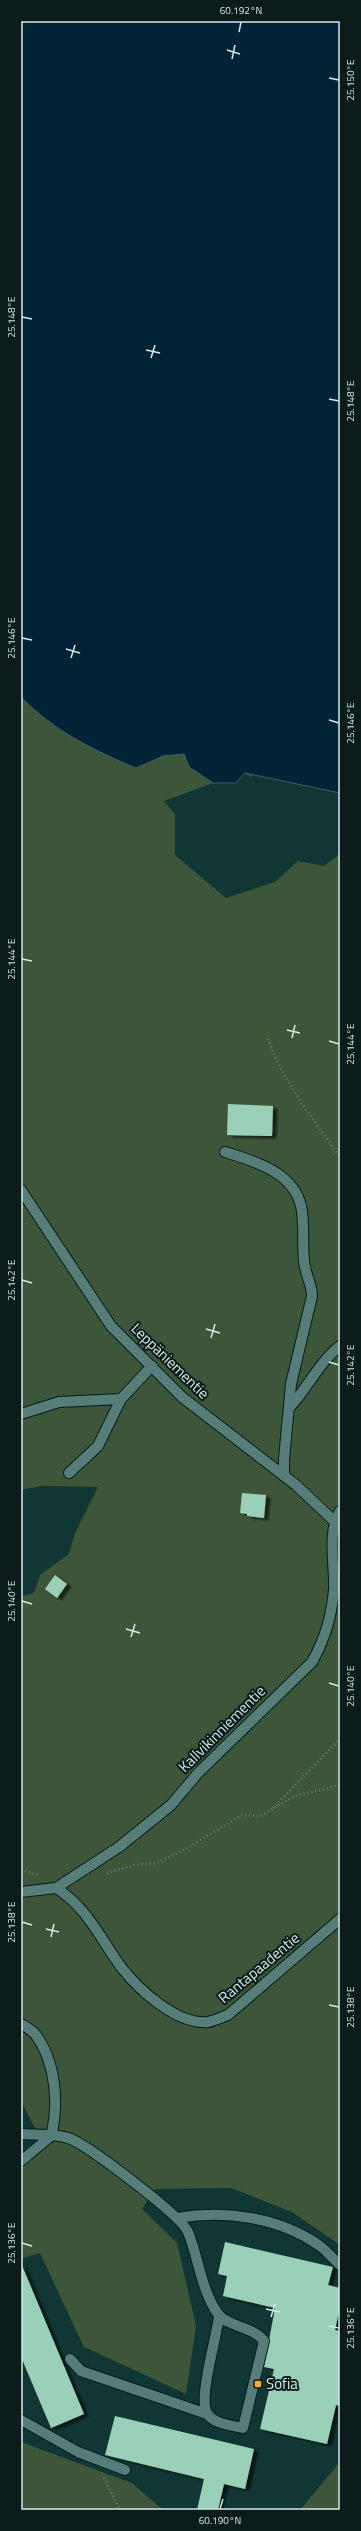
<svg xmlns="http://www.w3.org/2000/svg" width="361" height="2531" font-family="'Titillium Web',sans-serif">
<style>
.green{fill:#3d5639}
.water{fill:#002335;stroke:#405e6a}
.building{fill:#9ad0b7;filter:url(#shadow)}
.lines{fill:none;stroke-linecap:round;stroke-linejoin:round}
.service-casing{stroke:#021d1b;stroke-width:12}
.minor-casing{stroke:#021d1b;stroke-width:12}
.path{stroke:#648280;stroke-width:2.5;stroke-dasharray:1 3;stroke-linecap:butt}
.service{stroke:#577d79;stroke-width:10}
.minor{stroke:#577d79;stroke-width:10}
.ticks{fill:none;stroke:#d5e9e7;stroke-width:1.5}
.poi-dot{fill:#f0a63e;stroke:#0c1c1a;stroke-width:1.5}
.labels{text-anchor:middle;stroke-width:4;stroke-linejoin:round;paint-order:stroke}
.street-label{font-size:15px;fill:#d5e9e7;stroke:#0c1c1a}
.poi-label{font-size:15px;fill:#d5e9e7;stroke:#0c1c1a;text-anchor:start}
.neatline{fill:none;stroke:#d5e9e7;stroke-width:1.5}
.ticks-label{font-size:10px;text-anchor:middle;fill:#d5e9e7}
</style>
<defs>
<filter id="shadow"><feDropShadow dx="4.5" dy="2.5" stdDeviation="1" flood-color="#0009"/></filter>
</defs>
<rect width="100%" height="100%" fill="#113734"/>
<g class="green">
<path d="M21 515 265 729 252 777 244 773 236 783H213L164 801 175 814V855L226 898 275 882 298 861 324 866 340 854V2245L292 2212 231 2188 155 2189 142 2209 177 2243 196 2326 186 2394 84 2347 40 2253 21 2259V2163L44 2145 21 2101V1596L34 1593 40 1575 69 1554 75 1533 98 1487 42 1486 21 1490Z"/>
<path d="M21 2442 132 2483 163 2510H21Z"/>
<path d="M340 2462V2510H300Z"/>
</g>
<path class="water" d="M21 21H340V793L245 773 236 783H213L189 767 184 754 163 756 136 768C93 750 54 731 21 697Z"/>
<g class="building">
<path d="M228 1104 273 1106 272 1136 227 1135Z"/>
<path d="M242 1493 266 1495 264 1518 247 1516V1514L240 1513Z"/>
<path d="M55 1575 67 1584 57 1598 45 1589Z"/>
<path d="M225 2242 333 2267 328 2285 340 2288V2307L335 2330 340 2331V2406L336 2405 327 2444 260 2429 274 2369 264 2367 275 2308 223 2296 227 2276 218 2274Z"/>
<path d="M21 2263 84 2414 51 2428 21 2357Z"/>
<path d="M115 2416 254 2449 245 2489 224 2484 218 2510H197L204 2479 105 2455Z"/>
</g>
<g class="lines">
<defs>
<g id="service">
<path d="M225 1152C254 1161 293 1172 301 1206 305 1223 302 1244 304 1261 305 1274 312 1284 312 1296L291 1384 284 1459V1476"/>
<path d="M289 1408C308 1388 319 1362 340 1346"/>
<path d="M21 1414 59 1402 121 1399"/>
<path d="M69 1473 98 1446 121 1399 152 1366"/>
<path d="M21 2024C26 2027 32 2030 36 2035 56 2063 59 2104 51 2136L21 2161"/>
<path d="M21 2134C37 2135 61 2133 75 2141 94 2151 181 2215 188 2232 199 2259 201 2290 218 2314 227 2327 253 2326 264 2341L243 2428C231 2425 213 2424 207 2413 198 2399 217 2336 219 2316"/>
<path d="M177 2218C225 2210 279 2217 320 2246 327 2251 333 2259 340 2265"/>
<path d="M70 2359 81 2371 207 2414"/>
<path d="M21 2420 78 2452 125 2470"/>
</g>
<g id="minor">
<path d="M21 1190 111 1326 182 1397 296 1485 334 1521"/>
<path d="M56 1888C87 1907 100 1938 121 1967 139 1990 177 2025 208 2022 214 2021 222 2017 228 2015L340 1919"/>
<path d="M21 1892 56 1888 119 1847 171 1805 198 1773 312 1662C325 1639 332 1616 334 1589 335 1564 327 1533 340 1511"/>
</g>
</defs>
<use href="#service" class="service-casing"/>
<use href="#minor" class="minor-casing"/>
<g class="path">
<path d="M268 1039C284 1083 313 1119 340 1157"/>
<path d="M273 1808 340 1739"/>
<path d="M21 1870 38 1875"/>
<path d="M107 1873 134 1865 156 1863 184 1850 242 1815 260 1816 295 1796 340 1785"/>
<path d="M104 2478 120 2510"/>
</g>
<use href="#service" class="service"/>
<use href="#minor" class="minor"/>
</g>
<path class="ticks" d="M239 32 241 22M227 50 240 54M232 59 235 45M329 78 339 80M22 317 32 319M146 350 160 353M151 358 155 345M329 399 339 401M22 638 32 640M66 649 80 653M71 658 75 645M329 720 339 723M22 959 32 961M287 1030 300 1033M292 1038 295 1025M329 1041 339 1044M22 1280 32 1283M206 1329 220 1333M211 1338 215 1324M329 1362 339 1365M22 1601 32 1604M126 1629 140 1633M131 1637 135 1624M329 1683 339 1686M22 1922 32 1925M46 1929 59 1932M51 1937 54 1924M329 2005 339 2007M22 2243 32 2246M266 2309 280 2312M271 2317 275 2304M329 2326 339 2328M220 2509 223 2499"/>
<rect class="poi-dot" x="254" y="2380" width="8" height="8" rx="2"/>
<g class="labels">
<g class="street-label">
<text transform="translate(170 1361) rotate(44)" y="5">Leppäniementie</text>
<text transform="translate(222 1729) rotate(-45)" y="5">Kallvikinniementie</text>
<text transform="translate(259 1968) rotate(-40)" y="5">Rantapaadentie</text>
</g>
<g class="poi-label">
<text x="266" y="2389">Sofia</text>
</g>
</g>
<rect width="361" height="2531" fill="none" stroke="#0c1c1a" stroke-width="44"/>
<rect x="22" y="22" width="317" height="2487" class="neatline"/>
<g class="ticks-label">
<text x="241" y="14">60.192°N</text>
<text transform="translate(350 80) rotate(-90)" y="4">25.150°E</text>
<text transform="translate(11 317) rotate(-90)" y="4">25.148°E</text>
<text transform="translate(350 401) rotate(-90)" y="4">25.148°E</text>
<text transform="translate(11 638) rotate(-90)" y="4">25.146°E</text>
<text transform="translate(350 723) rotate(-90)" y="4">25.146°E</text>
<text transform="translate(11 959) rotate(-90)" y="4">25.144°E</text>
<text transform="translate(350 1044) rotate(-90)" y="4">25.144°E</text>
<text transform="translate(11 1280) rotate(-90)" y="4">25.142°E</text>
<text transform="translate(350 1365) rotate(-90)" y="4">25.142°E</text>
<text transform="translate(11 1601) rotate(-90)" y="4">25.140°E</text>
<text transform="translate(350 1686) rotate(-90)" y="4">25.140°E</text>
<text transform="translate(11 1922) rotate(-90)" y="4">25.138°E</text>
<text transform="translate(350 2007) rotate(-90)" y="4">25.138°E</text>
<text transform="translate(11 2243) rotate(-90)" y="4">25.136°E</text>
<text transform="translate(350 2328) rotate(-90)" y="4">25.136°E</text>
<text x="220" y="2524">60.190°N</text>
</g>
</svg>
